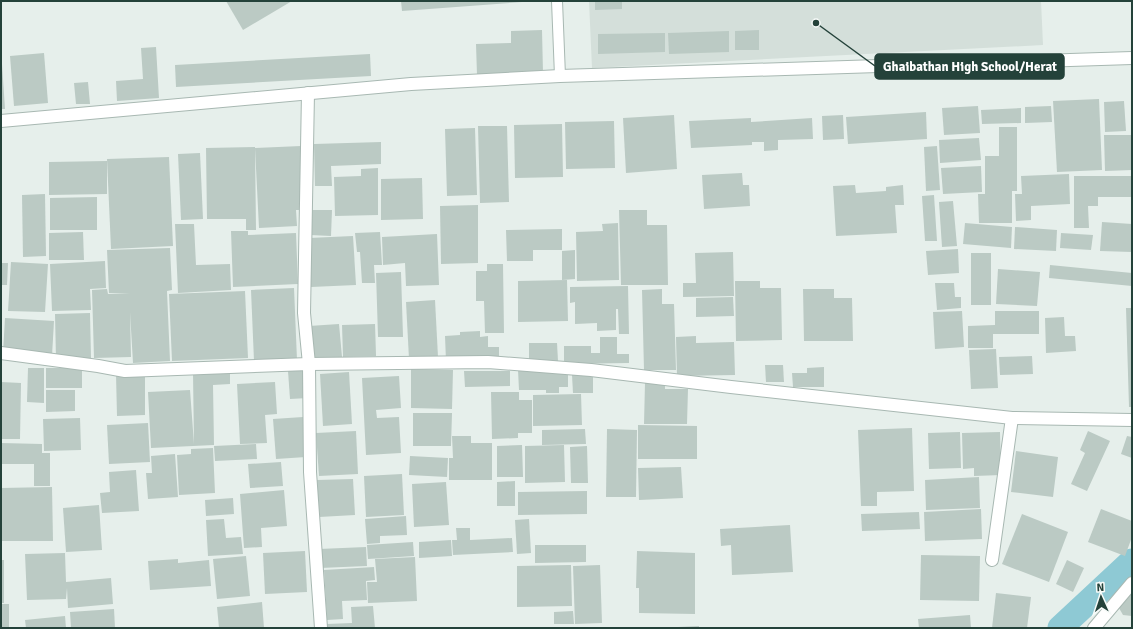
<svg xmlns="http://www.w3.org/2000/svg" width="1133" height="629" font-family="Signika,sans-serif">
<style>
.built{fill:#d4dfda}
.lines{fill:none;stroke-linecap:round;stroke-linejoin:round}
.canal{stroke:#8ec9d4;stroke-width:25}
.building{fill:#bbcac4}
.service-casing{stroke:#a8b8b2;stroke-width:12}
.minor-casing{stroke:#a8b8b2;stroke-width:14}
.tertiary-casing{stroke:#a8b8b2;stroke-width:14}
.service{stroke:#fff;stroke-width:10}
.minor{stroke:#fff;stroke-width:12}
.tertiary{stroke:#fff;stroke-width:12}
.leader{fill:none;stroke:#24423a;stroke-width:1.5}
.callout-dot{fill:#24423a;stroke:#f7fbf9;stroke-width:1.5}
.callout{fill:#24423a;stroke:#24423a;stroke-width:1.5}
.callout-label{font-size:13px;text-anchor:middle;font-weight:bold;fill:#fff}
</style>
<rect width="100%" height="100%" fill="#e6efeb"/>
<path class="built" d="M589 1H1041L1043 45 592 68Z"/>
<g class="lines">
<path class="canal" d="M1060 628 1132 561"/>
</g>
<g class="building">
<path d="M226 1H292L243 30Z"/>
<path d="M401 1H522V2L402 11Z"/>
<path d="M595 1H622V9L595 10Z"/>
<path d="M542 30 543 73 477 75 476 44 511 43V31Z"/>
<path d="M759 30V50H735V31Z"/>
<path d="M729 31V52L669 54 668 33Z"/>
<path d="M665 33V52L598 54V34Z"/>
<path d="M156 47 159 98 117 101 116 81 143 79 141 48Z"/>
<path d="M44 53 48 103 14 106 10 56Z"/>
<path d="M370 54 371 76 176 87 175 65Z"/>
<path d="M1 64H2L5 109H1Z"/>
<path d="M88 82 90 104H76L74 83Z"/>
<path d="M1099 99 1102 170 1057 172 1053 101Z"/>
<path d="M1124 101 1126 131 1105 132 1104 102Z"/>
<path d="M978 106 980 133 944 135 942 108Z"/>
<path d="M1051 106 1052 122 1025 123V107Z"/>
<path d="M1021 108V123L982 124 981 110Z"/>
<path d="M926 112 927 139 848 144 846 117Z"/>
<path d="M674 115 677 169 626 173 623 118Z"/>
<path d="M843 115 844 139 823 140 822 116Z"/>
<path d="M751 118V122L812 118 813 139 778 140V150L764 151V142H752V145L691 148 689 121Z"/>
<path d="M614 121 615 168 566 169 565 122Z"/>
<path d="M562 124 563 177 515 178 514 125Z"/>
<path d="M478 126H507L509 202 480 203Z"/>
<path d="M999 127H1017V191H1012V223H979L978 194H985V156H999Z"/>
<path d="M475 128 477 195 447 196 445 129Z"/>
<path d="M1104 135H1132V170L1105 171Z"/>
<path d="M979 138 981 160 940 163 939 140Z"/>
<path d="M381 142V164L331 166 332 186H315L314 144Z"/>
<path d="M301 146 303 210H296L297 226 259 228 255 148Z"/>
<path d="M937 146 940 190 926 191 924 147Z"/>
<path d="M255 147 256 230H246V219H207L206 148Z"/>
<path d="M200 153 203 219 181 220 178 154Z"/>
<path d="M169 157 173 246 111 249 107 159Z"/>
<path d="M107 161V194L49 195V162Z"/>
<path d="M981 166 982 192 943 194 941 168Z"/>
<path d="M378 168V215L335 216 334 177 361 176V169Z"/>
<path d="M742 173 743 185H749L750 206 704 209 702 175Z"/>
<path d="M1069 174 1070 204 1031 206V220L1016 221 1015 194H1022L1021 176Z"/>
<path d="M1074 176H1132V197H1098V206H1088L1089 228H1074Z"/>
<path d="M422 178 423 219 381 220V179Z"/>
<path d="M855 185 856 193 886 191V187L903 185 904 205H895L897 233 836 236 833 186Z"/>
<path d="M45 194 46 256 23 257 22 195Z"/>
<path d="M934 195 937 241H925L922 196Z"/>
<path d="M97 197V230H50V198Z"/>
<path d="M953 201 957 246 942 247 939 202Z"/>
<path d="M478 205V263L441 264 440 206Z"/>
<path d="M311 210H332L331 236 310 235Z"/>
<path d="M619 210H647V225H667L668 285H621Z"/>
<path d="M1102 222 1132 224V252L1100 251Z"/>
<path d="M618 223 619 280 577 281 576 232 603 231 602 224Z"/>
<path d="M965 223 1012 227 1011 248 963 244Z"/>
<path d="M175 224H194L196 265 230 264 231 290 178 293Z"/>
<path d="M1015 227 1057 230 1056 251 1014 249Z"/>
<path d="M562 229V250H533V261H507L506 230Z"/>
<path d="M231 231H248V235L296 233 298 284 233 287Z"/>
<path d="M83 232 84 260H49V233Z"/>
<path d="M380 232 382 265H374L375 283H362L360 252H357L355 233Z"/>
<path d="M1061 233 1093 235 1091 250 1060 248Z"/>
<path d="M437 234 439 285 406 286 405 263 383 265 382 237Z"/>
<path d="M353 236 356 285 311 287 309 238Z"/>
<path d="M170 248 172 290 167 291 170 361 133 363 130 312 131 357 94 358 92 290 107 289 108 294 130 293H109L107 250Z"/>
<path d="M958 249 959 273 928 275 926 251Z"/>
<path d="M575 250V279L562 280V251Z"/>
<path d="M733 252 734 296 683 297V283H696L695 253Z"/>
<rect x="971" y="253" width="20" height="52"/>
<path d="M105 261 106 288 90 289 91 310 52 311 50 264Z"/>
<path d="M11 262 48 264 45 312 8 311Z"/>
<path d="M1 263H8L7 285H1Z"/>
<path d="M487 264H503L504 333H485L484 301H476V271H487Z"/>
<path d="M1050 265 1132 273V286L1049 278Z"/>
<path d="M998 269 1040 272 1037 306 996 304Z"/>
<path d="M401 272 403 337H378L376 273Z"/>
<path d="M567 280 568 321 518 322V281Z"/>
<path d="M735 281H760V288H781L782 340 736 341Z"/>
<path d="M935 283H954L955 297H961V308L937 310Z"/>
<path d="M628 286 629 334H619L618 309H616V330L597 331V323L575 324V302L570 303V287Z"/>
<path d="M294 288 297 360 254 361 251 290Z"/>
<path d="M662 289V304H674L676 370H644L642 290Z"/>
<path d="M803 289H834V298H852L853 341H804Z"/>
<path d="M245 291 248 358 172 361 169 294Z"/>
<path d="M733 297 734 316 696 317V298Z"/>
<path d="M435 300 438 357 409 359 406 302Z"/>
<path d="M1126 308H1132V407H1129Z"/>
<path d="M962 311 964 347 935 349 933 312Z"/>
<path d="M995 311H1039V334H993V348H968V326L995 325Z"/>
<path d="M90 313 91 358 56 359 55 314Z"/>
<path d="M1064 317 1065 336H1075L1076 351 1046 353 1045 318Z"/>
<path d="M5 318 54 321 52 356 3 353Z"/>
<path d="M339 324 342 357 312 359 309 326Z"/>
<path d="M375 324 376 356 343 357 342 325Z"/>
<path d="M480 331V337L488 336V347H499V359L446 361 445 336 460 335V332Z"/>
<path d="M696 336V343L734 342 735 375 677 376 676 337Z"/>
<path d="M600 337H617V354H629V363L564 364V346H591V353H600Z"/>
<path d="M529 343H557L558 361 529 362Z"/>
<path d="M996 349 998 388 971 389 969 350Z"/>
<path d="M1032 356 1033 374 1000 375 999 357Z"/>
<path d="M765 365H783L784 382H766Z"/>
<path d="M824 367V387H793L792 373H807V368Z"/>
<path d="M28 368H44V403L27 402Z"/>
<rect x="46" y="368" width="36" height="20"/>
<path d="M411 369 453 370 452 409 411 408Z"/>
<path d="M306 370 308 398 290 399 288 371Z"/>
<path d="M518 370 568 373V387H559V393H546V390H519Z"/>
<path d="M464 371H510V386L465 387Z"/>
<path d="M230 372V384L213 385 214 445 151 448 148 392 190 390 194 444 193 373Z"/>
<path d="M349 372 352 424 323 426 320 374Z"/>
<path d="M116 374H145V415L117 416Z"/>
<path d="M572 375H593V393H573Z"/>
<path d="M399 376 401 408 376 410 377 418 399 417 401 453 366 455 362 378Z"/>
<path d="M1 382 21 383 20 439H1Z"/>
<path d="M275 382 277 414 265 415 267 443 240 444 237 384Z"/>
<path d="M645 383H665V389H688L687 424H644Z"/>
<path d="M46 390H75V411L46 412Z"/>
<path d="M491 392H519V400H532V433H518V438L492 439Z"/>
<path d="M581 394 582 425 533 426V395Z"/>
<path d="M413 413H452L451 446H413Z"/>
<path d="M303 417 306 457 276 459 273 419Z"/>
<path d="M80 418 81 450 44 451 43 419Z"/>
<path d="M148 423 150 462 109 464 107 425Z"/>
<path d="M638 425 697 426V459H638Z"/>
<path d="M912 428 914 491 877 492V506H861L858 430Z"/>
<path d="M585 429 586 444 542 445V430Z"/>
<path d="M607 429 637 430 636 497H606Z"/>
<path d="M356 431 358 474 319 476 316 433Z"/>
<path d="M1088 431 1110 441 1087 491 1071 484 1085 453 1080 450Z"/>
<path d="M960 432 961 468 929 469 928 433Z"/>
<path d="M1000 432 1001 475 974 476V468L963 469 962 433Z"/>
<path d="M452 436H471V443H492V480H449V458H453Z"/>
<path d="M1127 436 1132 437V458L1121 454Z"/>
<path d="M1 443 42 444V453H50V486H34V464H1Z"/>
<path d="M256 444 257 459 215 461 214 446Z"/>
<path d="M522 445 523 477H497V446Z"/>
<path d="M564 445 565 482 525 483V446Z"/>
<path d="M587 446 588 483H571L570 447Z"/>
<path d="M213 448 215 493 179 495 177 455 191 454V449Z"/>
<path d="M1016 451 1058 457 1053 497 1011 492Z"/>
<path d="M175 454 178 497 148 499 146 473H152L151 456Z"/>
<path d="M410 456 448 458 447 477 409 475Z"/>
<path d="M281 462 283 486 250 488 248 464Z"/>
<path d="M681 467 683 498 639 500 638 468Z"/>
<path d="M136 470 139 511 102 513 100 493 110 492 109 472Z"/>
<path d="M402 474 404 515 366 517 364 476Z"/>
<path d="M979 477 980 508 926 510 925 480Z"/>
<path d="M353 479 355 515 319 517 317 480Z"/>
<path d="M515 481V506H497V482Z"/>
<path d="M446 482 449 525 414 527 412 484Z"/>
<path d="M52 487 53 541H1V488Z"/>
<path d="M284 490 287 526 261 528 262 547 244 548 240 494Z"/>
<path d="M587 491V514L518 515V492Z"/>
<path d="M233 498 234 514 206 516 205 500Z"/>
<path d="M99 505 102 550 66 552 63 508Z"/>
<path d="M981 509 982 539 925 541 924 512Z"/>
<path d="M1101 509 1132 521V537L1125 556 1088 542Z"/>
<path d="M919 512 920 529 862 531 861 514Z"/>
<path d="M1022 514 1068 532 1049 582 1002 564Z"/>
<path d="M406 516 407 535 380 536V543L367 544 365 519Z"/>
<path d="M224 519 226 538 241 537 243 554 208 556 206 520Z"/>
<path d="M529 519 531 553 517 554 515 520Z"/>
<path d="M790 525 793 572 732 575 731 545 721 546 720 529Z"/>
<path d="M456 528H470V540L512 538 513 552 453 555 452 540H457Z"/>
<path d="M451 540 452 556 419 558V542Z"/>
<path d="M413 542 414 556 368 559 367 545Z"/>
<path d="M535 545H586V562L535 563Z"/>
<path d="M366 547 367 566 320 568 319 549Z"/>
<path d="M305 551 307 592 265 594 263 553Z"/>
<path d="M637 551 695 553V614L639 613V588H636Z"/>
<path d="M65 553 66 582 111 578 113 604 68 608 67 588 66 599 27 600 25 554Z"/>
<path d="M921 555 980 556 979 601 920 600Z"/>
<path d="M246 556 250 596 217 599 213 559Z"/>
<path d="M415 557 417 601 368 603 367 582H377L375 559Z"/>
<path d="M178 559V563L209 560 211 586 150 590 148 561Z"/>
<rect x="1" y="560" width="3" height="43"/>
<path d="M1067 560 1084 568 1073 592 1056 584Z"/>
<path d="M571 565 572 606 517 607V566Z"/>
<path d="M600 565 602 623 575 624 573 566Z"/>
<path d="M374 567 375 580 366 581 367 600 342 601 343 619 327 620 324 570Z"/>
<path d="M996 593 1031 597 1027 628H992Z"/>
<path d="M1132 593V616L1123 615 1119 608Z"/>
<path d="M262 602 264 628H219L217 607Z"/>
<rect x="1" y="604" width="8" height="24"/>
<path d="M373 606 375 628H327V624L352 623 351 607Z"/>
<path d="M114 609 115 628H71L70 612Z"/>
<path d="M573 611 574 624H554V612Z"/>
<path d="M970 615 971 628H919L918 619Z"/>
<path d="M65 616 66 628H26L25 620Z"/>
<path d="M699 626V628H678V627Z"/>
</g>
<g class="lines">
<defs>
<path id="service" d="M557 1 560 76"/>
<g id="minor">
<path d="M308 93 304 313 309 364 310 472 321 628"/>
<path d="M1 353 98 366 125 371 309 364 488 362 591 370 731 387 1012 418 1132 420"/>
<path d="M992 560 1012 418"/>
<path d="M1094 628 1132 583"/>
</g>
<path id="tertiary" d="M1 121 411 84 560 76 1132 58"/>
</defs>
<use href="#service" class="service-casing"/>
<use href="#minor" class="minor-casing"/>
<use href="#tertiary" class="tertiary-casing"/>
<use href="#service" class="service"/>
<use href="#minor" class="minor"/>
<use href="#tertiary" class="tertiary"/>
</g>
<path class="leader" d="M816 23L875 66"/>
<circle class="callout-dot" cx="816" cy="23" r="4"/>
<rect class="callout" x="875" y="54" width="189" height="25" rx="4"/>
<g class="callout-label">
<text x="970" y="71">Ghaibathan High School/Herat</text>
</g>
<rect width="1133" height="629" fill="none" stroke="#24423a" stroke-width="4"/>
<g transform="translate(1101 597) rotate(357)" stroke="#f7fbf9" stroke-width="3" paint-order="stroke">
<path d="M0-3L7 15L0 10L-7 15Z" fill="#24423a"/>
<text y="-6" font-size="11" font-weight="bold" text-anchor="middle" fill="#24423a">N</text>
</g>
</svg>
